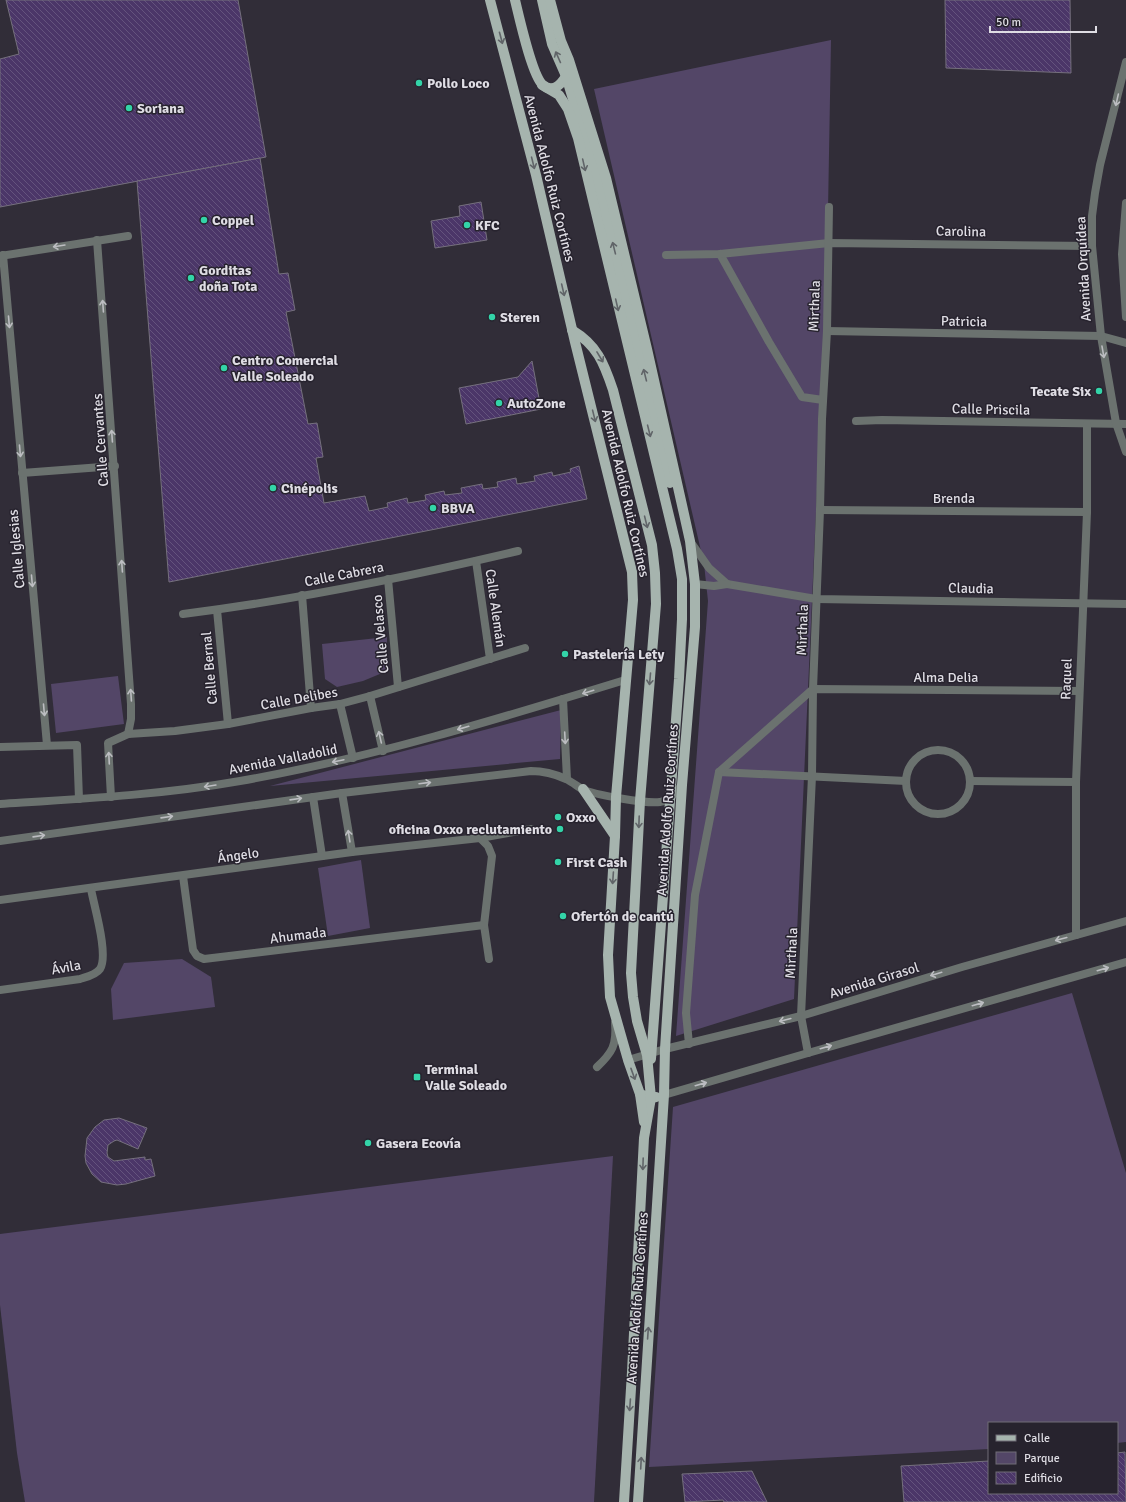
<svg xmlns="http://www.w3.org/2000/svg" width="1126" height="1502" font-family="Signika,sans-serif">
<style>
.green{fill:#534667}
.building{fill:url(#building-back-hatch);stroke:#75707d}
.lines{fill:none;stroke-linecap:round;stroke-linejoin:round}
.minor{stroke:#6b726f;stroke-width:8}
.tertiary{stroke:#6b726f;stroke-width:8}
.primary{stroke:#a6b4ae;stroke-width:10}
.oneway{stroke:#606468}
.oneway2{stroke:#bcbdc1}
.poi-dot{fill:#33d4a8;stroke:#27232e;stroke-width:1.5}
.labels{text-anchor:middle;stroke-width:3;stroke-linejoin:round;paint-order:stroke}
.poi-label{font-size:14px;font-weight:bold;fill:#dfdde4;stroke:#27232e;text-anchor:start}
.street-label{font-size:14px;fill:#dfdde4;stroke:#27232e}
</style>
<defs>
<pattern id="building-back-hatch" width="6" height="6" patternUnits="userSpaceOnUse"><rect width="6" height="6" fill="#4b3668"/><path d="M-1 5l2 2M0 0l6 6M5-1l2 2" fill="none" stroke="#64537d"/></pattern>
</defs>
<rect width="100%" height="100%" fill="#312d38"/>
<g class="green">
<path d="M831 40 827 268 794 999 676 1036 708 601 704 564 594 89Z"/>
<path d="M387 637V671L363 681 337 687 325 679 322 644Z"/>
<path d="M118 676 124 724 56 733 51 684Z"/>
<path d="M561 710 560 759 270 786Z"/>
<path d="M361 860 370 928 328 936 318 868Z"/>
<path d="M182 959 211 977 215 1007 113 1020 111 989 124 963Z"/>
<path d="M1072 993 1126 1173V1442L1117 1443V1423H989V1449L649 1467 673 1107Z"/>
<path d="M613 1156 594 1502H25L17 1453 0 1305V1234Z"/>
</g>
<g class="building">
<path d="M6 0H238L266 157 0 207V59L19 54Z"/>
<path d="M945 0H1070L1071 73 946 68Z"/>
<path d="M260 158 279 274 288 273 295 310 286 312 308 424 317 423 323 457 316 458 324 503 365 496 369 511 388 507 387 503 407 498 408 503 426 500 425 495 444 491 445 495 462 493 461 488 482 484 483 489 498 487 497 482 516 478 517 484 535 481 534 476 552 472 553 476 571 472 570 469 579 466 587 499 169 582 137 181Z"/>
<path d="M481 202 487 240 435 248 431 221 460 216 459 206Z"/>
<path d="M532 361 541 409 466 424 459 388 518 377Z"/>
<path d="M119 1118 147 1128 138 1149 117 1140 114 1141 108 1145 107 1153 108 1157 114 1161 145 1157V1160L151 1159 155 1176 126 1184 117 1185 101 1182 92 1174 86 1163 85 1156 87 1138 95 1127 104 1120Z"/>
<path d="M1125 1452 1126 1502H904L901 1466 989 1461V1493H1117V1453Z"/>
<path d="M752 1471 767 1502H724L723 1500 685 1502 682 1474Z"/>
</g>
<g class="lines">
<g class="minor">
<path d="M97 240 131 704V719L128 734"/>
<path d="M720 254 769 342 802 397 823 400"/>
<path d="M3 255 47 745"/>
<path d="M666 255 720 254 829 243 1092 246"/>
<path d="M0 256 128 236"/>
<path d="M827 331 1101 336 1126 343"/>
<path d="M856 421 882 420 1126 424"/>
<path d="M22 473 115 466"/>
<path d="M820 510 1087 512"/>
<path d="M690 541 709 568 727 584 816 599 1126 604"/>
<path d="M476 561 490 659"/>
<path d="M694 578 695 584 714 586 727 584"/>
<path d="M388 579 398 687"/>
<path d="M302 595 311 708"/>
<path d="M217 610 228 724"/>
<path d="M183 614C295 600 408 577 518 551"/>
<path d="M370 696 383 751"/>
<path d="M563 699 567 779"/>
<path d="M340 704 353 758"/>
<path d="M0 747 77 745 79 799"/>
<circle cx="938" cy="782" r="32"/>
<path d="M719 772 906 781"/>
<path d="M971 781 1076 782"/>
<path d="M342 793 352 852"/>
<path d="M111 797 108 743 128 734 175 731 228 724 311 708 340 704 370 696 525 648"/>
<path d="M313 797 322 856"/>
<path d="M0 804C80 799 161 795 240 781 371 758 498 719 625 680"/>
<path d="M480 838 488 846 492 856 484 925 489 959"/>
<path d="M0 841 342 793 531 771C543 771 555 774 566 779 572 782 577 786 582 789 594 795 648 804 660 802 670 801 676 792 682 785"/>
<path d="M183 876 193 950 197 956 204 959 484 925"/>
<path d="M0 900 352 852 480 838 531 829"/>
<path d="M1076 935V782L1087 512V424"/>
<path d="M0 990 80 979C86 977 96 975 100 969 109 955 94 906 91 889"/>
<path d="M689 1044 686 1013 695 895 719 772 813 689 1079 691"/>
<path d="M808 1053 801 1016 812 776 813 689 820 510 822 419 827 331 829 207"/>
<path d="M597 1067C612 1053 617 1045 615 1023"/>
</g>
<g class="tertiary">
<path d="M1126 62 1100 165 1095 193 1092 216V246L1101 336 1116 423 1126 452"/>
<path d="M1126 203 1122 254 1126 317"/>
<path d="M628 1060 665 1049 801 1016 962 967 1126 921"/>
<path d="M664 1095 808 1053 1126 962"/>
</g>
<g class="primary">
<path d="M490 0 536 175 575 342 632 572 633 600 616 797 615 836 608 955 610 997 628 1060 640 1094 651 1098 656 1097"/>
<path d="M515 0C519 16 532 76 543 85 554 95 564 81 568 72"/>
<path d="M542 0 552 44 566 76 598 182 670 483"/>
<path d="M550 0 561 41 569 60 606 178 647 349 684 514 690 541 695 584V627L682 785 665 1049 664 1095 638 1502"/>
<path d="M542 85 559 95 568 109 578 138 677 549 682 579V619L679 679 651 1059"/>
<path d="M572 330C597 345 604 363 613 390L652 545 655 573 656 604 640 801 631 973 633 997 637 1021 647 1055 651 1098 644 1138 632 1372 624 1502"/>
<path d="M583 789 615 836"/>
<path d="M640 1094 644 1122"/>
</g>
</g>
<defs><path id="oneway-shaft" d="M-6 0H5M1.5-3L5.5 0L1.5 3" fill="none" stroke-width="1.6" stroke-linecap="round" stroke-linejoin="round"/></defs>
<g class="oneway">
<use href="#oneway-shaft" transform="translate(501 38) rotate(75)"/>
<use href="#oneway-shaft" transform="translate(558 57) rotate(-114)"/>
<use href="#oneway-shaft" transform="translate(533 163) rotate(76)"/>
<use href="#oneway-shaft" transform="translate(584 165) rotate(77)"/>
<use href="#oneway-shaft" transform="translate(614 248) rotate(-104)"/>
<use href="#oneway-shaft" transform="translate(563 290) rotate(77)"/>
<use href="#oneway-shaft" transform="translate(617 305) rotate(77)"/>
<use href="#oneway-shaft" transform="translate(600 357) rotate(59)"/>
<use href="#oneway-shaft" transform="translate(645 375) rotate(-104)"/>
<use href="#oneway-shaft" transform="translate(594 416) rotate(76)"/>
<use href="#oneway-shaft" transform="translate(649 431) rotate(76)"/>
<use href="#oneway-shaft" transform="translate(646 522) rotate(76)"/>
<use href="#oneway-shaft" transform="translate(650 679) rotate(95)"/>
<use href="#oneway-shaft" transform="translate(639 822) rotate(92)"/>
<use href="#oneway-shaft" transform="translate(613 878) rotate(94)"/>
<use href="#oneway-shaft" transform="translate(633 1074) rotate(70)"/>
<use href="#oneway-shaft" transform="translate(643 1164) rotate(92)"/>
<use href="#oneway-shaft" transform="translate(648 1333) rotate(-86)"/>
<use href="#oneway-shaft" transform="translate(630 1405) rotate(94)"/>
<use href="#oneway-shaft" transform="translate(641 1463) rotate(-87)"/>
</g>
<g class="oneway2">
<use href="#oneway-shaft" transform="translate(1117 100) rotate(103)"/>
<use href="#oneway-shaft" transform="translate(59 246) rotate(171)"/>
<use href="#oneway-shaft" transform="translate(103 306) rotate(-94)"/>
<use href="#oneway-shaft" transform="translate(9 322) rotate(85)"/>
<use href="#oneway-shaft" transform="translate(1103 352) rotate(80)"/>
<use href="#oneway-shaft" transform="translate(112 436) rotate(-94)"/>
<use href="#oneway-shaft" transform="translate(20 451) rotate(85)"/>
<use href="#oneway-shaft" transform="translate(122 566) rotate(-94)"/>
<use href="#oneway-shaft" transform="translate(32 581) rotate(85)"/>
<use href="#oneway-shaft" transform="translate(588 692) rotate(163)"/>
<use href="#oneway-shaft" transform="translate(131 695) rotate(-94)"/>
<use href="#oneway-shaft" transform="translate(44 710) rotate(85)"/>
<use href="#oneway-shaft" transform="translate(463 728) rotate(164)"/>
<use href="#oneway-shaft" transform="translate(380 737) rotate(-103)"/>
<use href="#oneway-shaft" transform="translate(565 738) rotate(87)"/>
<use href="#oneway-shaft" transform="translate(109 758) rotate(-93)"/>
<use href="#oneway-shaft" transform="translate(338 761) rotate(168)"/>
<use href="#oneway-shaft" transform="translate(425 783) rotate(-7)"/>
<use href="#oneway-shaft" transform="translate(210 786) rotate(171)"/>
<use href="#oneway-shaft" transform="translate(296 799) rotate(-8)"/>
<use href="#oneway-shaft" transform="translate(167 817) rotate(-8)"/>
<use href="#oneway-shaft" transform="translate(39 836) rotate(-8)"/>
<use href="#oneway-shaft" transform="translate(349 836) rotate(-99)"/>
<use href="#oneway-shaft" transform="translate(1061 939) rotate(165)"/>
<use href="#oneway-shaft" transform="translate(1103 969) rotate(-16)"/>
<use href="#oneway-shaft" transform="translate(936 974) rotate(163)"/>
<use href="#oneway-shaft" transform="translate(978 1004) rotate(-16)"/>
<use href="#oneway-shaft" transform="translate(785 1020) rotate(166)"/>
<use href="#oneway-shaft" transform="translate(826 1047) rotate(-16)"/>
<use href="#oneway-shaft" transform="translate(701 1084) rotate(-16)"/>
</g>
<g class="poi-dot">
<circle cx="419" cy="83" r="4"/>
<circle cx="129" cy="108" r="4"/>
<circle cx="204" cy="220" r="4"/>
<circle cx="467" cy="225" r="4"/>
<circle cx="191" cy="278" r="4"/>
<circle cx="492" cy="317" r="4"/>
<circle cx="224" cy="368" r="4"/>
<circle cx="1099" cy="391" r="4"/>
<circle cx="499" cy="403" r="4"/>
<circle cx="273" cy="488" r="4"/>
<circle cx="433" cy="508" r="4"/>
<circle cx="565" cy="654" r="4"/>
<circle cx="558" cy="817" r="4"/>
<circle cx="560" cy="829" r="4"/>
<circle cx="558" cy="862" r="4"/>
<circle cx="563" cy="916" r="4"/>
<rect x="413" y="1073" width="8" height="8" rx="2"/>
<circle cx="368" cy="1143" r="4"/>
</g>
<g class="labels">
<g class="poi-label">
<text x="427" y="88">Pollo Loco</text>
<text x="137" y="113">Soriana</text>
<text x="212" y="225">Coppel</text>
<text x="475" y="230">KFC</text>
<text x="199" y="275">Gorditas<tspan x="199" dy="16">doña Tota</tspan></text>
<text x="500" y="322">Steren</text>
<text x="232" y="365">Centro Comercial<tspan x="232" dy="16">Valle Soleado</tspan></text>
<text x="1091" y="396" text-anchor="end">Tecate Six</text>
<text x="507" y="408">AutoZone</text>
<text x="281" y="493">Cinépolis</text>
<text x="441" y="513">BBVA</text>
<text x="573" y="659">Pastelería Lety</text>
<text x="566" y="822">Oxxo</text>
<text x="552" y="834" text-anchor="end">oficina Oxxo reclutamiento</text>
<text x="566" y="867">First Cash</text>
<text x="571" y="921">Ofertón de cantú</text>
<text x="425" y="1074">Terminal<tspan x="425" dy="16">Valle Soleado</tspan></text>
<text x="376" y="1148">Gasera Ecovía</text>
</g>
<g class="street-label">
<text transform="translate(550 178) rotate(76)" y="5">Avenida Adolfo Ruiz Cortínes</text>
<text transform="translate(961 231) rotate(1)" y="5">Carolina</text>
<text transform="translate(1083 269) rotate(-93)" y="5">Avenida Orquídea</text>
<text transform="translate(814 306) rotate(-88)" y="5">Mirthala</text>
<text transform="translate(964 321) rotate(1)" y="5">Patricia</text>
<text transform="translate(991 409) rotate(1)" y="5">Calle Priscila</text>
<text transform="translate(100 440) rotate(-94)" y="5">Calle Cervantes</text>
<text transform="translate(626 493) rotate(77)" y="5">Avenida Adolfo Ruiz Cortínes</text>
<text x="954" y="503">Brenda</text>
<text transform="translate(16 549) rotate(-95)" y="5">Calle Iglesias</text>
<text transform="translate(344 574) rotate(-11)" y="5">Calle Cabrera</text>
<text transform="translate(971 588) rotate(1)" y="5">Claudia</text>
<text transform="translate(496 608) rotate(82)" y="5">Calle Alemán</text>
<text transform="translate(802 630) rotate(-88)" y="5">Mirthala</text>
<text transform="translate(380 634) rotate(-95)" y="5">Calle Velasco</text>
<text transform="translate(209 668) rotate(-95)" y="5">Calle Bernal</text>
<text x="946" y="682">Alma Delia</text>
<text transform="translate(1066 679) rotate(-88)" y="5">Raquel</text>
<text transform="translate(299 698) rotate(-10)" y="5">Calle Delibes</text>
<text transform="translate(283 759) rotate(-11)" y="5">Avenida Valladolid</text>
<text transform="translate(667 810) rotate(-86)" y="5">Avenida Adolfo Ruiz Cortínes</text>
<text transform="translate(238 855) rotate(-8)" y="5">Ángelo</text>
<text transform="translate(298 935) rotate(-7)" y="5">Ahumada</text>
<text transform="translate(791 953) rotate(-87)" y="5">Mirthala</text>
<text transform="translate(66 967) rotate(-10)" y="5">Ávila</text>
<text transform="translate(874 980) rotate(-17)" y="5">Avenida Girasol</text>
<text transform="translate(637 1298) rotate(-86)" y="5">Avenida Adolfo Ruiz Cortínes</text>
</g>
</g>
<rect x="988" y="1422" width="130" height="72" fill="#27232e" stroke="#716d77"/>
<rect x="996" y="1435" width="20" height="6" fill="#a6b4ae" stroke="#716d77"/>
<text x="1024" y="1442" font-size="12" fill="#dfdde4">Calle</text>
<rect x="996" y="1452" width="20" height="12" fill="#534667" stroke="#716d77"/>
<text x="1024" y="1462" font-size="12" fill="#dfdde4">Parque</text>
<rect x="996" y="1472" width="20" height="12" fill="url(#building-back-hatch)" stroke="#716d77"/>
<text x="1024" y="1482" font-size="12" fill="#dfdde4">Edificio</text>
<path d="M990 26v6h106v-6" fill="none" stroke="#dfdde4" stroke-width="2"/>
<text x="996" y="26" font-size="12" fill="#dfdde4" stroke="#27232e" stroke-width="3" paint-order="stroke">50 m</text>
</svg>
